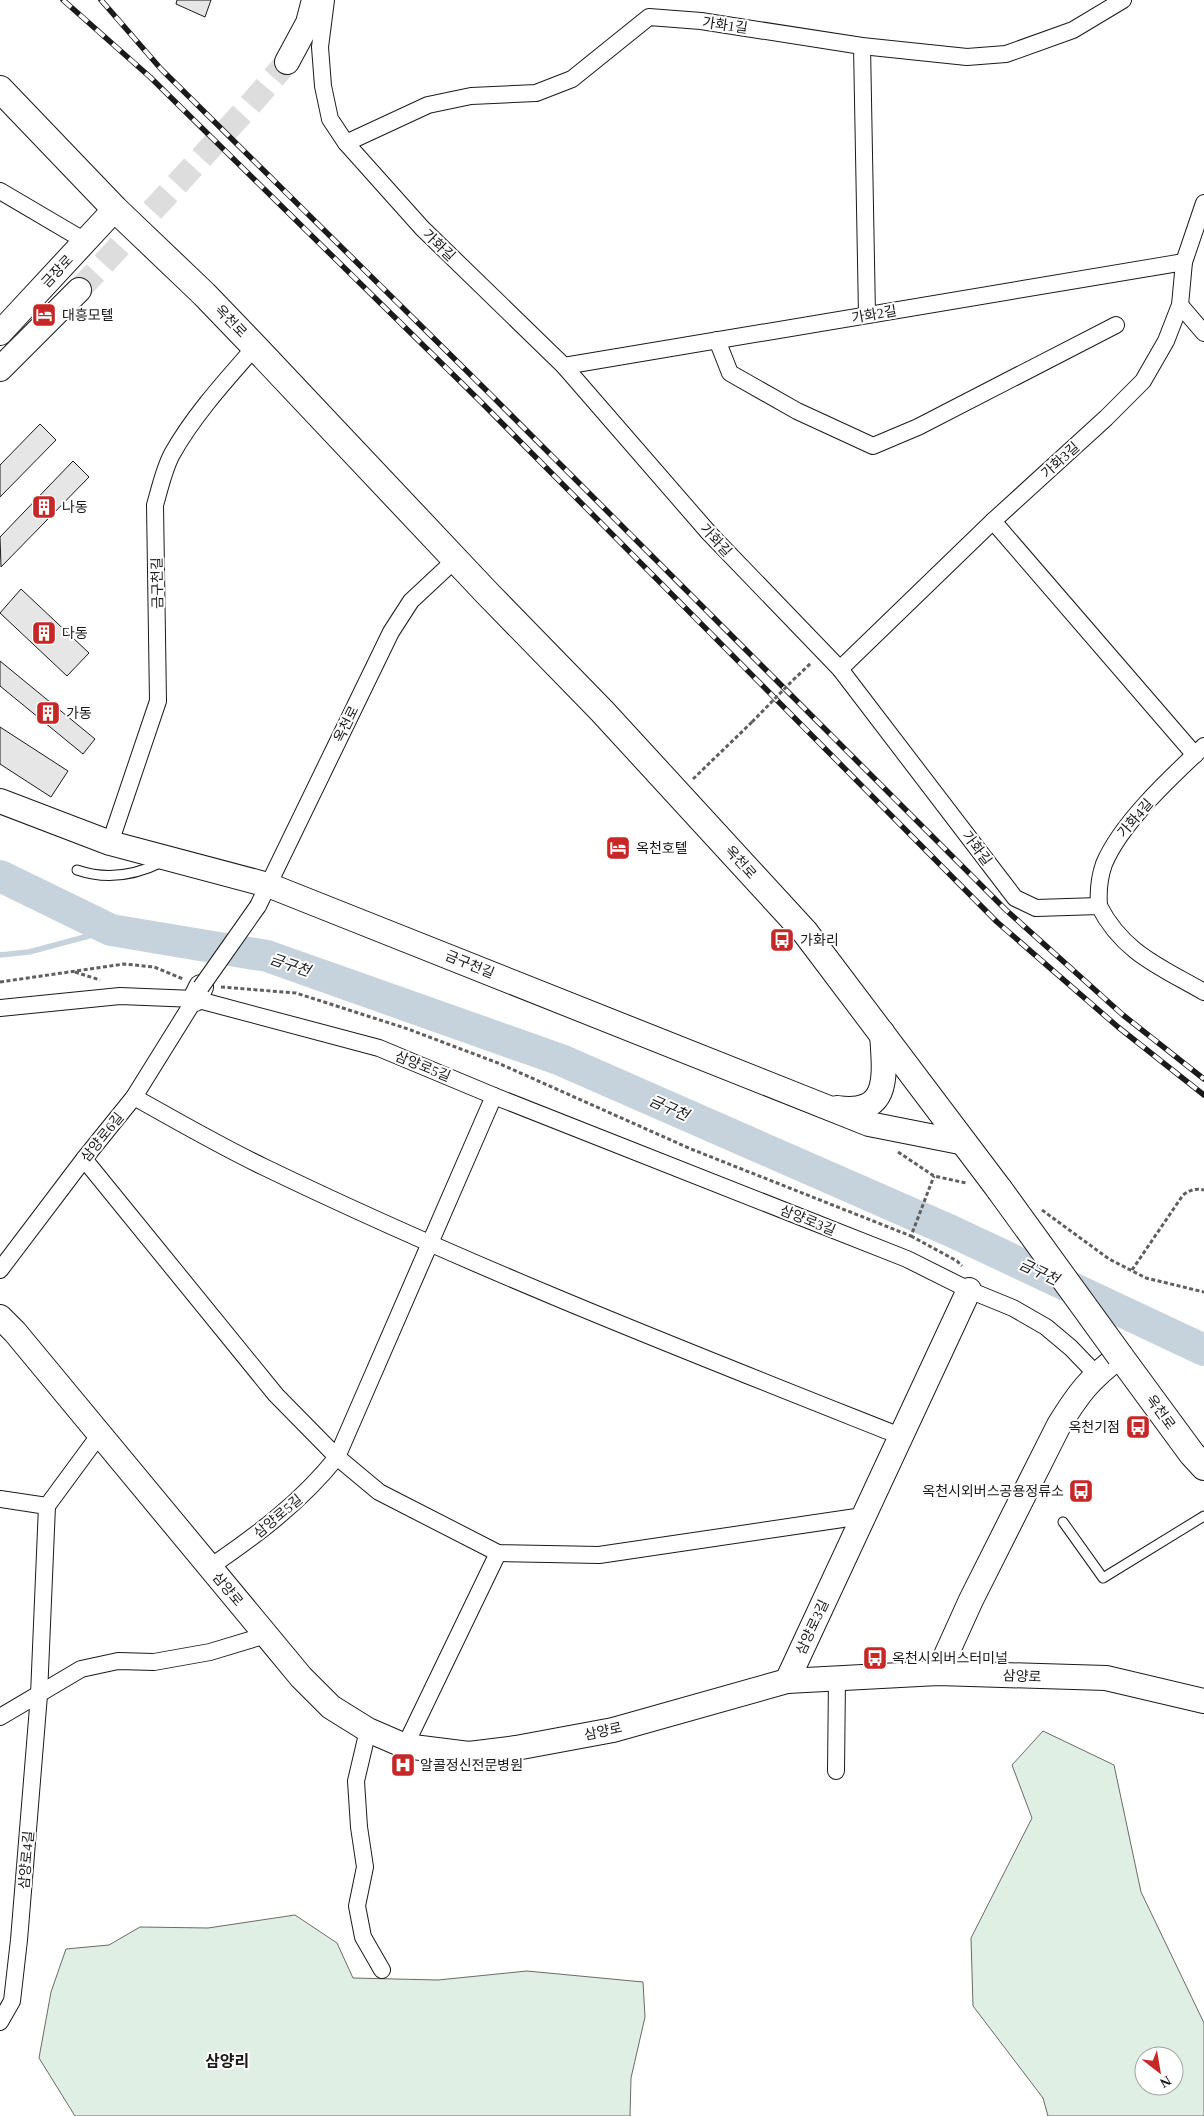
<svg xmlns="http://www.w3.org/2000/svg" width="1204" height="2116" font-family="'Times New Roman','Noto Sans KR',serif">
<style>
.green{fill:#e0efe3;stroke:#6a6a6a;fill-rule:evenodd}
.lines{fill:none;stroke-linecap:round;stroke-linejoin:round}
.stream{stroke:#c6d2dc;stroke-width:5.5}
.river{stroke:#c6d2dc;stroke-width:32}
.building{fill:#e6e6e6;stroke:#1a1a1a}
.secondary-tunnel{stroke:#ddd;stroke-width:24;stroke-dasharray:24 12;stroke-linecap:butt}
.lane-casing{stroke:#1a1a1a;stroke-width:11}
.street-casing{stroke:#1a1a1a;stroke-width:18}
.secondary-casing{stroke:#1a1a1a;stroke-width:26}
.primary-casing{stroke:#1a1a1a;stroke-width:28}
.path{stroke:#5f5f5f;stroke-width:3;stroke-dasharray:4 2.5;stroke-linecap:butt}
.lane{stroke:#fff;stroke-width:9}
.street{stroke:#fff;stroke-width:16}
.secondary{stroke:#fff;stroke-width:24}
.primary{stroke:#fff;stroke-width:26}
.rail-casing{stroke:#1a1a1a;stroke-width:5.5}
.rail{stroke:#fff;stroke-width:4;stroke-dasharray:11;stroke-linecap:butt}
.street-bridge-casing{stroke:#1a1a1a;stroke-width:18;stroke-linecap:butt}
.primary-bridge-casing{stroke:#1a1a1a;stroke-width:28;stroke-linecap:butt}
.path-bridge{stroke:#5f5f5f;stroke-width:3;stroke-dasharray:4 2.5;stroke-linecap:butt}
.street-bridge{stroke:#fff;stroke-width:16}
.primary-bridge{stroke:#fff;stroke-width:26}
.labels{text-anchor:middle;stroke-width:4;stroke-linejoin:round;paint-order:stroke}
.street-label{font-size:14px;fill:#1a1a1a;stroke:#fff}
.poi-label{font-size:14px;fill:#1a1a1a;stroke:#fff;text-anchor:start}
.water-label{font-size:15px;font-style:italic;fill:#1a1a1a;stroke:#fff}
.quarter-label{font-size:16px;font-weight:bold;fill:#1a1a1a;stroke:#fff}
</style>
<rect width="100%" height="100%" fill="#fff"/>
<g class="green">
<path d="M1043 1731 1114 1765 1141 1892 1204 2023V2116H1048L1043 2098 973 2006 971 1938 1032 1818 1012 1765ZM1144 2056H1174V2086H1144Z"/>
<path d="M295 1915 337 1943 353 1978 438 1980 527 1971 643 1982 645 2017 631 2078 630 2116H75L39 2058 51 1992 66 1949 109 1945 140 1927 208 1928Z"/>
</g>
<g class="lines">
<path class="stream" d="M0 955 29 952 111 930"/>
<path class="river" d="M0 876 111 930 267 956 561 1060 951 1231 1204 1350"/>
</g>
<g class="building">
<path d="M177 0H211L205 17 176 4Z"/>
<path d="M40 424 56 440 0 497V465Z"/>
<path d="M73 461 89 477 1 567 0 537Z"/>
<path d="M21 589 89 653 67 676 0 613Z"/>
<path d="M0 661 95 739 83 754 0 686Z"/>
<path d="M0 727 68 771 51 797 0 764Z"/>
</g>
<g class="lines">
<path class="secondary-tunnel" d="M79 290 250 105 287 62"/>
<defs>
<g id="lane">
<path d="M77 870C106 880 134 876 162 862"/>
<path d="M1063 1522 1103 1578 1204 1516"/>
</g>
<g id="street">
<path d="M326 0 320 47 323 86 330 119 346 143 422 228 564 366 709 533 840 669 1015 898 1036 908 1099 906C1123 953 1161 967 1204 992"/>
<path d="M862 46 867 315"/>
<path d="M346 143 428 105 471 96 536 93 572 79 649 17 701 21 862 46 967 57 1006 54 1073 30 1123 0"/>
<path d="M0 191 85 241"/>
<path d="M1180 305 1204 333"/>
<path d="M717 340 730 373 797 411 873 446 918 427 1116 325"/>
<path d="M564 366 1184 262"/>
<path d="M993 521 1195 755"/>
<path d="M840 669 993 521 1106 418 1143 381 1166 341 1180 305 1184 262 1204 203"/>
<path d="M110 843 158 701 155 505C160 488 164 469 172 454 194 415 226 380 255 347"/>
<path d="M258 906 391 632 411 601 456 559"/>
<path d="M1099 906C1098 892 1099 878 1104 864 1121 823 1171 777 1204 746"/>
<path d="M0 1008 120 996 195 999 379 1048 494 1096 907 1259 969 1290 1013 1308 1046 1327 1071 1348 1096 1374"/>
<path d="M134 1097C177 1121 220 1146 264 1167 471 1267 686 1351 900 1436"/>
<path d="M84 1159 276 1395 337 1457 379 1492 498 1553 599 1555 863 1516"/>
<path d="M0 1270 84 1159 134 1097 195 999"/>
<path d="M0 1499 47 1506 39 1695 19 1940 12 2001 0 2022"/>
<path d="M47 1506 100 1434"/>
<path d="M210 1567C257 1535 301 1502 337 1457L494 1096"/>
<path d="M0 1717 81 1669 118 1661 154 1662 210 1652 266 1635"/>
<path d="M368 1730 356 1781 359 1827 365 1867 357 1906 363 1937 382 1970"/>
<path d="M405 1746 498 1553"/>
<path d="M836 1771 837 1678"/>
</g>
<g id="secondary">
<path d="M287 62 308 23 314 0"/>
<path d="M0 333 115 209"/>
<path d="M0 369 79 290"/>
<path d="M0 801 110 843 268 885 869 1124 965 1143"/>
<path d="M195 999 201 987"/>
<path d="M837 1108C893 1116 884 1072 882 1032"/>
<path d="M0 1317 15 1332 301 1677 331 1707 368 1730 405 1746 469 1754 516 1748 613 1730 787 1681 938 1673 1106 1678 1204 1701"/>
<path d="M938 1673 971 1600 1059 1425C1078 1394 1090 1378 1120 1356"/>
<path d="M787 1681 969 1290"/>
</g>
<g id="primary">
<path d="M0 89 115 209 204 294 255 347 487 593 602 711 805 932 999 1189"/>
<path d="M1120 1356 1192 1454 1204 1467"/>
</g>
</defs>
<use href="#lane" class="lane-casing"/>
<use href="#street" class="street-casing"/>
<use href="#secondary" class="secondary-casing"/>
<use href="#primary" class="primary-casing"/>
<g class="path">
<path d="M793 680 811 663"/>
<path d="M693 779 752 722"/>
<path d="M75 972 100 980"/>
<path d="M0 982 124 964 154 967 183 979"/>
<path d="M221 987 296 993 408 1029 498 1063 691 1149 911 1236 934 1176"/>
<path d="M898 1152 934 1176 966 1183"/>
<path d="M1042 1210 1109 1259 1146 1278 1204 1292"/>
<path d="M911 1236 957 1261 962 1266"/>
<path d="M1132 1270 1183 1195C1190 1190 1195 1188 1204 1190"/>
</g>
<use href="#lane" class="lane"/>
<use href="#street" class="street"/>
<use href="#secondary" class="secondary"/>
<use href="#primary" class="primary"/>
<defs>
<g id="rail">
<path d="M63 0 150 77 479 400 997 922 1118 1027 1204 1095"/>
<path d="M101 0 161 69 487 391 1006 910 1123 1015 1204 1079"/>
</g>
</defs>
<use href="#rail" class="rail-casing"/>
<use href="#rail" class="rail"/>
<defs>
<path id="street-bridge" d="M201 987 258 906"/>
<path id="primary-bridge" d="M999 1189 1120 1356"/>
</defs>
<use href="#street-bridge" class="street-bridge-casing"/>
<use href="#primary-bridge" class="primary-bridge-casing"/>
<path class="path-bridge" d="M752 722 793 680"/>
<use href="#street-bridge" class="street-bridge"/>
<use href="#primary-bridge" class="primary-bridge"/>
</g>
<defs>
<symbol id="hotel-square" viewBox="-11 -11 22 22"><rect x="-9" y="-9" width="18" height="18" rx="4" fill="#c62828" stroke="#fff"/><path d="M-6-4.5h1.5V1H6V5H4.5V3h-9V5H-6ZM-4 0a1.8 1.8 0 1 1 3.6 0ZM.5 0V-2.5h3Q6-2.5 6 0Z" fill="#fff"/></symbol>
<symbol id="building-square" viewBox="-11 -11 22 22"><rect x="-9" y="-9" width="18" height="18" rx="4" fill="#c62828" stroke="#fff"/><path d="M-4-6H4V6H1V3H-1V6H-4ZM-2.5-4.3h1.7v1.8h-1.7ZM.8-4.3h1.7v1.8H.8ZM-2.5-1h1.7V.8h-1.7ZM.8-1h1.7V.8H.8Z" fill="#fff"/></symbol>
<symbol id="bus-square" viewBox="-11 -11 22 22"><rect x="-9" y="-9" width="18" height="18" rx="4" fill="#c62828" stroke="#fff"/><path d="M-5-6H5V4H4V6H2V4H-2V6H-4V4H-5ZM-3.5-4V0h7V-4ZM-3.5 1.2v1.5H-2V1.2ZM2 1.2v1.5H3.5V1.2Z" fill="#fff"/></symbol>
<symbol id="hospital-square" viewBox="-11 -11 22 22"><rect x="-9" y="-9" width="18" height="18" rx="4" fill="#c62828" stroke="#fff"/><path d="M-5-5h3v3.5h4V-5h3V5h-3V1.5h-4V5h-3Z" fill="#fff"/></symbol>
</defs>
<g fill-rule="evenodd">
<use href="#hotel-square" x="30" y="301" width="28" height="28"/>
<use href="#building-square" x="30" y="493" width="28" height="28"/>
<use href="#building-square" x="30" y="619" width="28" height="28"/>
<use href="#building-square" x="34" y="699" width="28" height="28"/>
<use href="#hotel-square" x="604" y="834" width="28" height="28"/>
<use href="#bus-square" x="768" y="926" width="28" height="28"/>
<use href="#bus-square" x="1124" y="1413" width="28" height="28"/>
<use href="#bus-square" x="1067" y="1477" width="28" height="28"/>
<use href="#bus-square" x="861" y="1644" width="28" height="28"/>
<use href="#hospital-square" x="389" y="1751" width="28" height="28"/>
</g>
<g class="labels">
<g class="street-label">
<text transform="translate(725 25) rotate(8)" y="5">가화1길</text>
<text transform="translate(439 245) rotate(44)" y="5">가화길</text>
<text transform="translate(57 271) rotate(-47)" y="5">금장로</text>
<text transform="translate(874 314) rotate(-10)" y="5">가화2길</text>
<text transform="translate(231 321) rotate(46)" y="5">옥천로</text>
<text transform="translate(1060 460) rotate(-42)" y="5">가화3길</text>
<text transform="translate(716 540) rotate(47)" y="5">가화길</text>
<text transform="translate(157 583) rotate(-91)" y="5">금구천길</text>
<text transform="translate(346 724) rotate(-64)" y="5">옥천로</text>
<text transform="translate(1135 818) rotate(-49)" y="5">가화4길</text>
<text transform="translate(977 848) rotate(53)" y="5">가화길</text>
<text transform="translate(741 862) rotate(48)" y="5">옥천로</text>
<text transform="translate(470 964) rotate(22)" y="5">금구천길</text>
<text transform="translate(423 1066) rotate(22)" y="5">삼양로5길</text>
<text transform="translate(102 1137) rotate(-51)" y="5">삼양로6길</text>
<text transform="translate(808 1220) rotate(22)" y="5">삼양로3길</text>
<text transform="translate(1161 1412) rotate(54)" y="5">옥천로</text>
<text transform="translate(278 1516) rotate(-40)" y="5">삼양로5길</text>
<text transform="translate(228 1589) rotate(50)" y="5">삼양로</text>
<text transform="translate(812 1627) rotate(-65)" y="5">삼양로3길</text>
<text transform="translate(1022 1676) rotate(2)" y="5">삼양로</text>
<text transform="translate(603 1731) rotate(-12)" y="5">삼양로</text>
<text transform="translate(26 1860) rotate(-85)" y="5">삼양로4길</text>
</g>
<g class="poi-label">
<text x="62" y="320">대흥모텔</text>
<text x="62" y="512">나동</text>
<text x="62" y="638">다동</text>
<text x="66" y="718">가동</text>
<text x="636" y="853">옥천호텔</text>
<text x="800" y="945">가화리</text>
<text x="1120" y="1432" text-anchor="end">옥천기점</text>
<text x="1064" y="1496" text-anchor="end">옥천시외버스공용정류소</text>
<text x="892" y="1663">옥천시외버스터미널</text>
<text x="420" y="1770">알콜정신전문병원</text>
</g>
<g class="water-label">
<text transform="translate(290 965) rotate(19)" y="5">금구천</text>
<text transform="translate(669 1108) rotate(24)" y="5">금구천</text>
<text transform="translate(1039 1272) rotate(25)" y="5">금구천</text>
</g>
<g class="quarter-label">
<text x="227" y="2067">삼양리</text>
</g>
</g>
<g transform="translate(1159 2071) rotate(149)"><circle r="24" fill="#ffffff" stroke="#a3a3a3"/>
<path d="M0-4L9 19L0 12L-9 19Z" fill="#c62828"/>
<text y="-8" font-size="14" font-weight="bold" text-anchor="middle" fill="#1a1a1a">N</text>
</g>
</svg>
